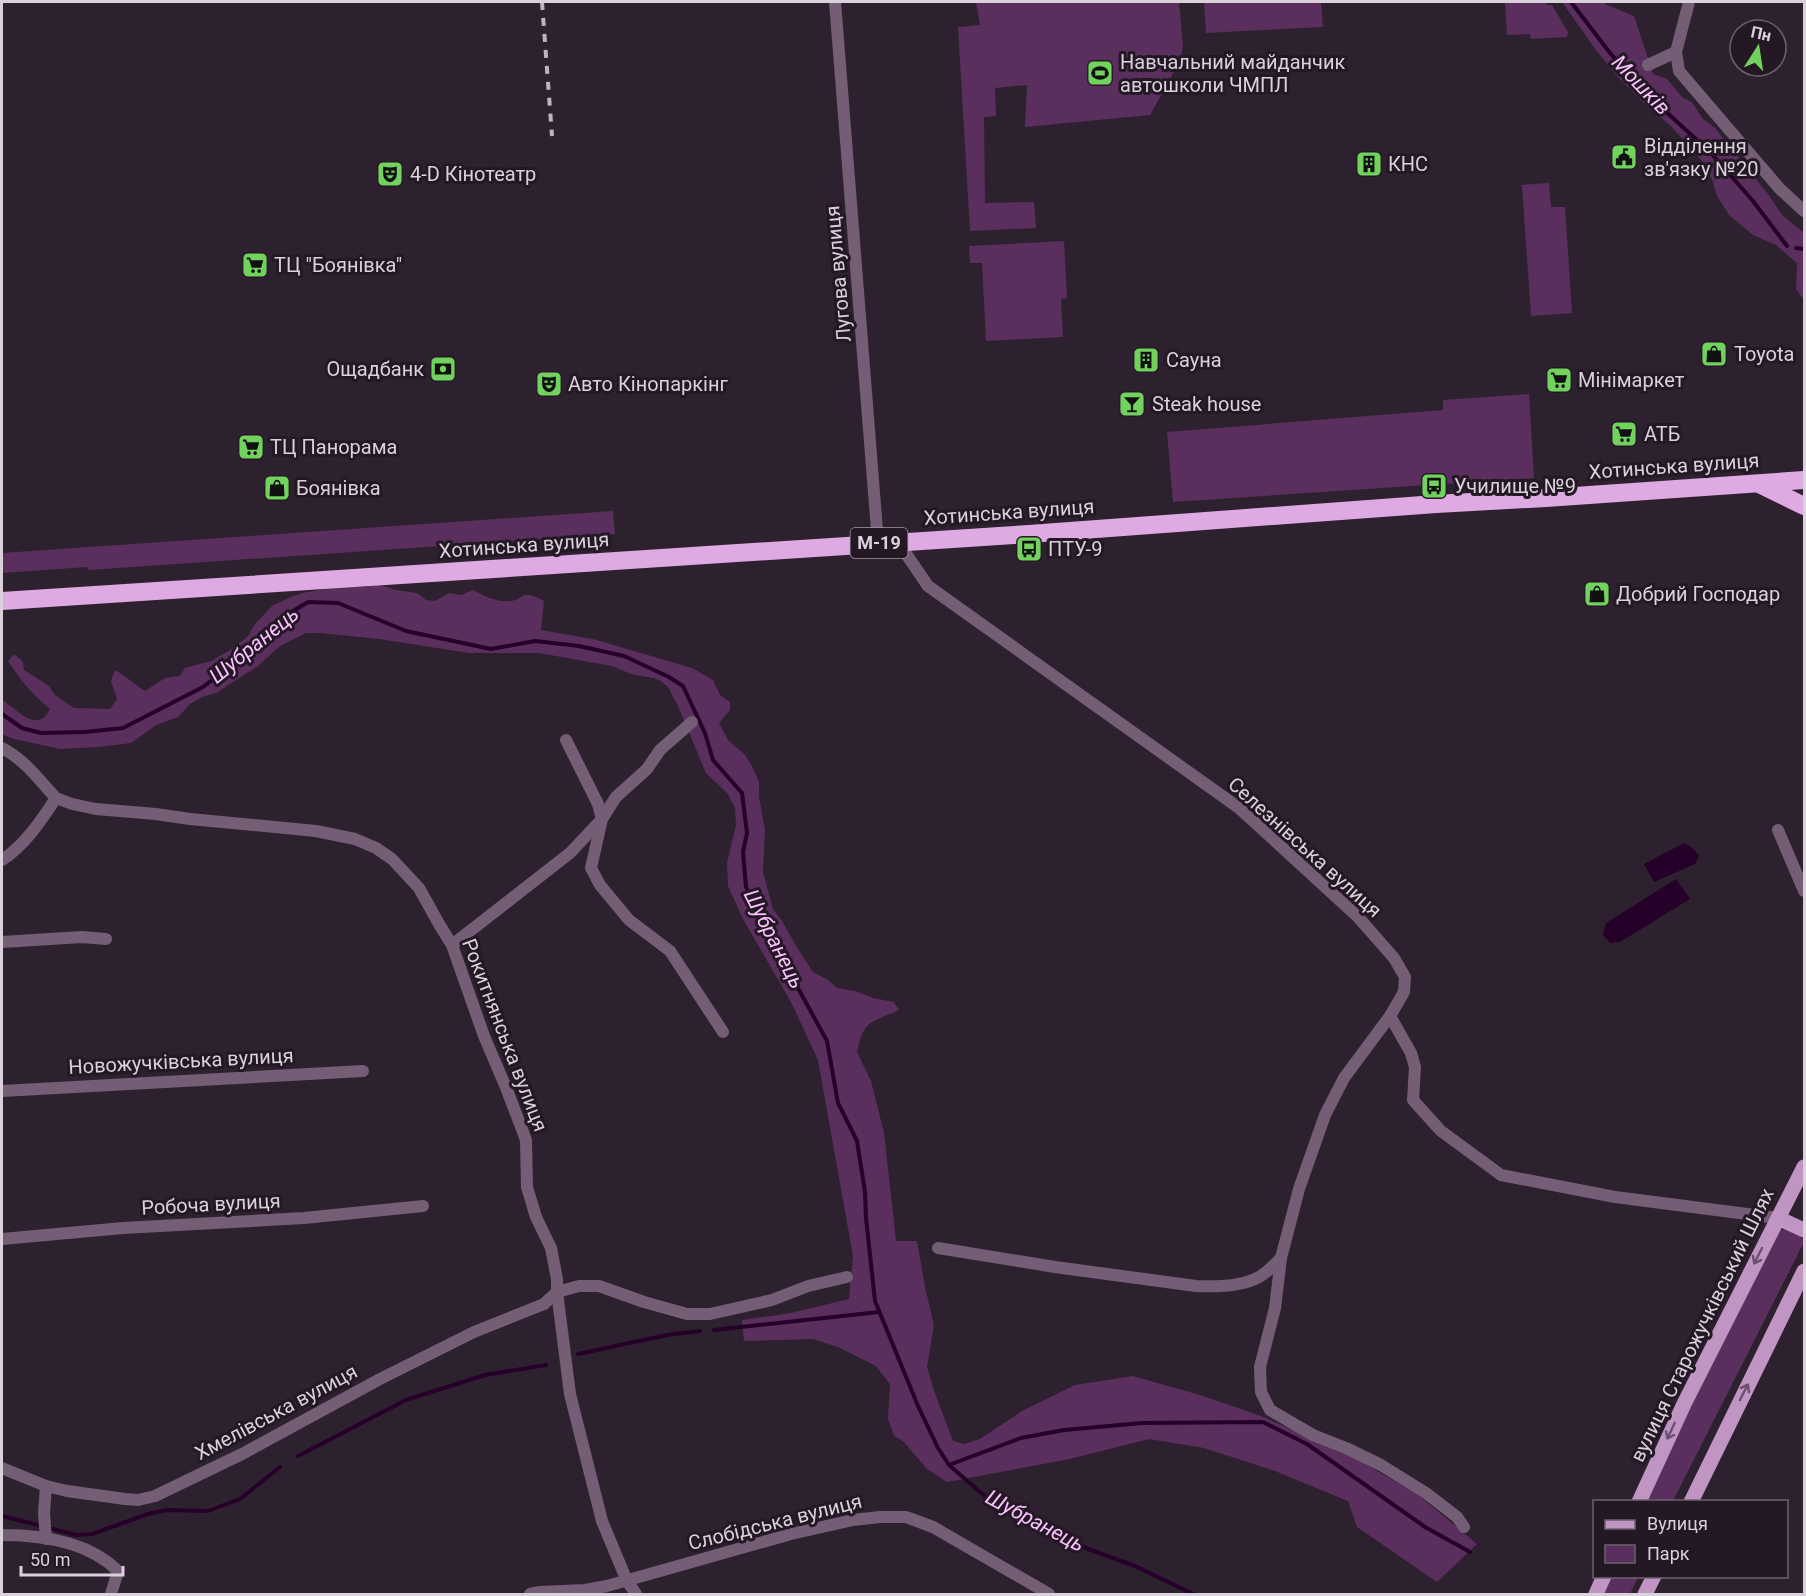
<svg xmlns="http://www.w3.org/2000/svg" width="1806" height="1596" font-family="Roboto,sans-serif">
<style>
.green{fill:#5a2f5e}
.water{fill:#250029}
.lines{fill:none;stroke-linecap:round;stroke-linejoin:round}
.stream{stroke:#250029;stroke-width:4}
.street{stroke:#735e75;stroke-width:12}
.primary{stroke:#c095c4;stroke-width:15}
.highway{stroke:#dfaae3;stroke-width:18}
.rail{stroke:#beb4be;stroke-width:4;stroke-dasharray:8 8;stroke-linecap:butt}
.oneway{stroke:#6a506d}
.labels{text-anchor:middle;stroke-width:6;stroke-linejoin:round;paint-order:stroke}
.shield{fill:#241825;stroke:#a39aa4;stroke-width:1.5}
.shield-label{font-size:18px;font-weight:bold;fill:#dad1da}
.poi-label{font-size:20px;fill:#dad1da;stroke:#241825;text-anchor:start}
.street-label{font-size:20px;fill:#dad1da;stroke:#241825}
.water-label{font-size:21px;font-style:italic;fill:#fac2ff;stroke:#241825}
</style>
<rect width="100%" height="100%" fill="#2e212f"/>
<g class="green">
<path d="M976 2H1179L1183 46 1180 61 1150 115 1025 127 1027 85 995 88 996 116 984 117 985 203 1034 202 1036 228 970 231 958 27 980 25Z"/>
<path d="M1204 2H1321L1323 27 1206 33Z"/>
<path d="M1505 2H1546V5H1552L1568 32 1567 37 1531 39 1530 34 1507 35Z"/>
<path d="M1562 2H1603L1607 5 1634 16 1653 74 1667 79 1683 98 1692 102 1702 118 1715 128 1768 194 1782 215 1804 233V300L1796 289 1797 263 1776 245 1753 235 1729 215 1717 196 1712 179 1701 160 1671 126 1647 106 1618 77 1596 50Z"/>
<path d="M1549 183 1551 207H1565L1572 313 1531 316 1522 185Z"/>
<path d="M1064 241 1067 298 1061 299 1063 337 986 341 982 263H970L969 246Z"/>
<path d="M1529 394 1534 478 1173 502 1167 432 1443 410V400Z"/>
<path d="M613 511 615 534 89 570 87 567 2 573V553Z"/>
<path d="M376 584 396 590 417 593 426 600 435 601 449 593 461 595 473 590C485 597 501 604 516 600 519 599 521 596 525 595 531 594 538 598 544 601L541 630 593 639 692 668 713 680 720 695 730 702V710L719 723 728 740 745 755 752 766 759 782V797L765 830 763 872 773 909 782 921 798 949 813 972 828 980 837 988 855 991 873 998 894 1002 899 1010C871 1023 864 1019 857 1052L871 1081 884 1133 896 1241H917L925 1287 934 1325 927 1367 934 1391 953 1441 964 1444 980 1439 1022 1411 1075 1385 1133 1376 1200 1395 1261 1416 1348 1454 1417 1494 1477 1544 1437 1582 1357 1527 1348 1501 1275 1471 1204 1448 1149 1439 1070 1459 947 1482 927 1469 903 1441 894 1436 888 1419 890 1384 876 1366 838 1347 813 1339 744 1341 742 1320 791 1313 849 1299 853 1256 818 1060 791 1002 743 919 728 886 727 863 736 825 735 808 728 794 706 773 678 706 668 687 661 681 653 678 631 674 612 666 539 653H469L379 639 321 633H306L280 646 258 666 216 693 202 697 190 704 178 717 156 725 131 743 99 747 60 749 14 739 2 734V700C15 707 37 736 50 709 31 693 22 682 8 661L14 654 23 662 24 670 49 686 55 695 74 708 110 709 117 699 111 681 115 670C126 676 135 685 145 691L165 678 180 676 185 668 211 661 232 649 248 636 255 624 272 606 291 597 302 593 319 590 343 587H367Z"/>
<path d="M1787 1229 1801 1236 1804 1242 1673 1501 1643 1502 1780 1230Z"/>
<path d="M1608 1577H1638L1630 1594H1600Z"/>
</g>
<g class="water">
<path d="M1684 843 1694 849 1699 856 1695 864 1654 882 1644 864Z"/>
<path d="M1676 879 1690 899 1620 942 1610 943 1603 935 1606 923Z"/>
</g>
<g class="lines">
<g class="stream">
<path d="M1571 2 1610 53 1651 98 1711 153 1753 201 1787 246"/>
<path d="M1796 248 1804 249"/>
<path d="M2 714 22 728 41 733 85 732 123 728 203 687 258 645 280 619 308 602 338 603 406 631 491 649 535 641 579 646 624 656 669 677 683 686 705 733 713 760 742 793 747 833 743 852 746 887 764 926 827 1041 838 1103 857 1141 865 1192 866 1218 875 1301 918 1406 938 1448 949 1465 987 1498 1088 1549 1135 1566 1193 1594"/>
<path d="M714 1330 879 1312"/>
<path d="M578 1354 667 1335 700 1331"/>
<path d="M298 1456 406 1400 485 1375 546 1365"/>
<path d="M949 1465 1021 1438 1064 1430 1142 1423 1263 1422 1307 1444 1425 1527 1470 1552"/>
<path d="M2 1516 42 1526"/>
<path d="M49 1528 76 1535 92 1534 148 1514 167 1510 208 1511 240 1499 280 1467"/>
</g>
<g class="street">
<path d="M835 2 878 543"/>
<path d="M1676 52 1679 71 1780 189 1804 211"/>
<path d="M1648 65 1676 52 1689 2"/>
<path d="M898 542 928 586 1239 808 1358 917 1394 958 1405 977 1404 992 1390 1016 1344 1078 1325 1115 1299 1189 1281 1258 1275 1308 1260 1367 1261 1392 1270 1410 1313 1435 1346 1448 1381 1465 1426 1493 1457 1517 1464 1527"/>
<path d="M566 740 598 804 602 819 591 868 600 885 629 920 670 951 723 1032"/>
<path d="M2 748C24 759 39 780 56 798"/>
<path d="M1778 830 1804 891"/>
<path d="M2 860C24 846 41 821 56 798L72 804 96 809 156 814 190 819 316 831 355 839 376 848 392 859 419 888 439 924 452 945 484 1036 507 1090 526 1140 527 1187 536 1217 551 1248 557 1279V1292L579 1286H599L644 1302 687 1314H710L772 1300 808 1286 847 1277"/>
<path d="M2 942 82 937 106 939"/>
<path d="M452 945 570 853 602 819 616 797 647 769 660 750 692 722"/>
<path d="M1390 1016 1411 1053 1415 1067 1413 1100 1441 1131 1501 1175 1615 1197 1778 1218"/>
<path d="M2 1091 363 1071"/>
<path d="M2 1239 123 1228 304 1218 423 1206"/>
<path d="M938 1248 1055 1267 1196 1286C1216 1287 1241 1287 1259 1277 1267 1273 1274 1265 1281 1258"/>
<path d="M557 1292 570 1394 602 1521 627 1581 636 1594"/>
<path d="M2 1468 46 1486 67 1491 125 1499 138 1500 155 1496 242 1454 380 1379 474 1332 544 1304 557 1292"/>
<path d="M46 1486 44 1513 46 1539"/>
<path d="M2 1535C42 1535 88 1541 118 1571L111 1594"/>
<path d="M530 1594 540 1592 585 1590 607 1586 791 1534 853 1520 880 1517H906L933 1527 1049 1594"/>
</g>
<g class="primary">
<path d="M1778 1218 1804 1230"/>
<path d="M1639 1502 1684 1404 1804 1167"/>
<path d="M1691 1502 1804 1271"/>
<path d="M1596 1594 1604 1576"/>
<path d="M1645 1594 1654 1576"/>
</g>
<g class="highway">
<path d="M1759 484 1804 506"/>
<path d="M2 601 1029 534 1436 504 1546 498 1804 480"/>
</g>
<path class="rail" d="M542 2 552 136"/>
</g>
<defs><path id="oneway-shaft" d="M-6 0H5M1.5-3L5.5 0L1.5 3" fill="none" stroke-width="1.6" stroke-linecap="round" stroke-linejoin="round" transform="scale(1.5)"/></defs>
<g class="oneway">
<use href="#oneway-shaft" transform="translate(1758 1256) rotate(117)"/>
<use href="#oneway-shaft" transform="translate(1744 1392) rotate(-63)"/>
<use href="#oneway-shaft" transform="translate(1671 1431) rotate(115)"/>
</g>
<defs>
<symbol id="stadium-square" viewBox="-11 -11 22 22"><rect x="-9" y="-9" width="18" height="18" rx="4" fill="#71d35e" stroke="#241825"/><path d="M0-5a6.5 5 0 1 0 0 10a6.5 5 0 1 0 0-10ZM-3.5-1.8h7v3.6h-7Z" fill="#111"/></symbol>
<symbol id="civic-square" viewBox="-11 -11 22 22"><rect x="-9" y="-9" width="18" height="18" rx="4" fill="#71d35e" stroke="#241825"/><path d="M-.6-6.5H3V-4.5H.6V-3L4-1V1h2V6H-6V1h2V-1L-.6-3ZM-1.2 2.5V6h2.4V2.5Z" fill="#111"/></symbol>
<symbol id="building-square" viewBox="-11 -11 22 22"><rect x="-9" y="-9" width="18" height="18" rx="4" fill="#71d35e" stroke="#241825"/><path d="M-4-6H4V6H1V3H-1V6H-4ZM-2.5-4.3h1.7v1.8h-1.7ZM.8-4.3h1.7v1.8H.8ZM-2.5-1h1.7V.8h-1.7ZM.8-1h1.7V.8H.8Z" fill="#111"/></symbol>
<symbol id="theatre-square" viewBox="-11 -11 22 22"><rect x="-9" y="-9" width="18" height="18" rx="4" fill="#71d35e" stroke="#241825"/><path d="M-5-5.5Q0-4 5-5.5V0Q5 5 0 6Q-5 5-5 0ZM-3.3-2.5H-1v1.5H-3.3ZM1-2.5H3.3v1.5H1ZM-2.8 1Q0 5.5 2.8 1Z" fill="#111"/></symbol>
<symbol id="supermarket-square" viewBox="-11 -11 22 22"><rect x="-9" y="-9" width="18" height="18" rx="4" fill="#71d35e" stroke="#241825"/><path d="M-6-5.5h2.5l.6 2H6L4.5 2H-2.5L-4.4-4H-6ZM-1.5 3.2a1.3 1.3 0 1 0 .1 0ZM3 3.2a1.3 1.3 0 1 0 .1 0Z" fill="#111"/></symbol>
<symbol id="shop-square" viewBox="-11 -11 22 22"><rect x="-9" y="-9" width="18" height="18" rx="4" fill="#71d35e" stroke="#241825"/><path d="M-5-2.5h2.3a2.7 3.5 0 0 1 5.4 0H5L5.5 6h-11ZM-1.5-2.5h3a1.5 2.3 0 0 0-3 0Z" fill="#111"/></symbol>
<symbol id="bank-square" viewBox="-11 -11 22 22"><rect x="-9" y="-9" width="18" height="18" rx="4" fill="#71d35e" stroke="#241825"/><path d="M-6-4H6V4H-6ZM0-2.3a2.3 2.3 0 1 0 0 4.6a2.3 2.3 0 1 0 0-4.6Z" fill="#111"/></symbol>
<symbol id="bar-square" viewBox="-11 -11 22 22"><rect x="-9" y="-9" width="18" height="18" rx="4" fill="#71d35e" stroke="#241825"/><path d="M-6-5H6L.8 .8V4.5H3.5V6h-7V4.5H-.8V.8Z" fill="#111"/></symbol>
<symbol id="bus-square" viewBox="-11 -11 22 22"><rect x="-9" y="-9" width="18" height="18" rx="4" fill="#71d35e" stroke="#241825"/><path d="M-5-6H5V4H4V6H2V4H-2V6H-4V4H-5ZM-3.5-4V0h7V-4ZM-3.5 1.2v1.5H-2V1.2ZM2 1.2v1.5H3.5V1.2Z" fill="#111"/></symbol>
</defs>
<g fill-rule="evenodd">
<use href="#stadium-square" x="1085" y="58" width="30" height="30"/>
<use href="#civic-square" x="1609" y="142" width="30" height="30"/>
<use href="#building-square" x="1354" y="149" width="30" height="30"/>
<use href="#theatre-square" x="375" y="159" width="30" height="30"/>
<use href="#supermarket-square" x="240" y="250" width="30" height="30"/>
<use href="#shop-square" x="1699" y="339" width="30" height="30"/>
<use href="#building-square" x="1131" y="345" width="30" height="30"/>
<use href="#bank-square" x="428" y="354" width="30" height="30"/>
<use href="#supermarket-square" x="1544" y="365" width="30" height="30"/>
<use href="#theatre-square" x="534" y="369" width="30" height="30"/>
<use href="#bar-square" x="1117" y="389" width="30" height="30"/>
<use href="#supermarket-square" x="1609" y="419" width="30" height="30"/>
<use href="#supermarket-square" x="236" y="432" width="30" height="30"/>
<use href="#bus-square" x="1419" y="471" width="30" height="30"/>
<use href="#shop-square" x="262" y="473" width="30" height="30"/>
<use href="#bus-square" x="1014" y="534" width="30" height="30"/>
<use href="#shop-square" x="1582" y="579" width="30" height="30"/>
</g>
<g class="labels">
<rect class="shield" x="850.5" y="528" width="57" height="30" rx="4.5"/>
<g class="shield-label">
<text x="879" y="549">М-19</text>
</g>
<g class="poi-label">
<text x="1120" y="69">Навчальний майданчик<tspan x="1120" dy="23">автошколи ЧМПЛ</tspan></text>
<text x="1644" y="153">Відділення<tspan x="1644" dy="23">зв'язку №20</tspan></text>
<text x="1388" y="171">КНС</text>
<text x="410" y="181">4-D Кінотеатр</text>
<text x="274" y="272">ТЦ "Боянівка"</text>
<text x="1734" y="361">Toyota</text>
<text x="1166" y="367">Сауна</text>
<text x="424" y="376" text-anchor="end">Ощадбанк</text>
<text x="1578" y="387">Мінімаркет</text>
<text x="568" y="391">Авто Кінопаркінг</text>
<text x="1152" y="411">Steak house</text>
<text x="1644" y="441">АТБ</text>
<text x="270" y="454">ТЦ Панорама</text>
<text x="1454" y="493">Училище №9</text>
<text x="296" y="495">Боянівка</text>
<text x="1048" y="556">ПТУ-9</text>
<text x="1616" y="601">Добрий Господар</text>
</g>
<g class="street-label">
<text transform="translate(838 274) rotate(-95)" y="7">Лугова вулиця</text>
<text transform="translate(1674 466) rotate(-4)" y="7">Хотинська вулиця</text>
<text transform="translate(1009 512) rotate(-4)" y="7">Хотинська вулиця</text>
<text transform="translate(524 545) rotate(-4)" y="7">Хотинська вулиця</text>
<text transform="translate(1305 847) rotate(42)" y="7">Селезнівська вулиця</text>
<text transform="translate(505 1035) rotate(69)" y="7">Рокитнянська вулиця</text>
<text transform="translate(181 1061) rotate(-3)" y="7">Новожучківська вулиця</text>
<text transform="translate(211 1204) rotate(-3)" y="7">Робоча вулиця</text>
<text transform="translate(1702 1325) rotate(-64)" y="7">вулиця Старожучківський Шлях</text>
<text transform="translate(276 1412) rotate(-28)" y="7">Хмелівська вулиця</text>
<text transform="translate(775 1522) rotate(-14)" y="7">Слобідська вулиця</text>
</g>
<g class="water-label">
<text transform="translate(1641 85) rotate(46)" y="7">Мошків</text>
<text transform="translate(254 645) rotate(-39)" y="7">Шубранець</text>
<text transform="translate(774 939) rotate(63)" y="7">Шубранець</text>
<text transform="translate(1035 1521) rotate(28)" y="7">Шубранець</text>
</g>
</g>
<rect width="1806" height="1596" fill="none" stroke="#dad1da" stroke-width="6"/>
<rect x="1593" y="1500" width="195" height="78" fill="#241825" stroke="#6d626d" stroke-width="1.5"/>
<rect x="1605" y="1520" width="30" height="9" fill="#c095c4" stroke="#6d626d" stroke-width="1.5"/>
<text x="1647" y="1530" font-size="18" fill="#dad1da">Вулиця</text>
<rect x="1605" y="1545" width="30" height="18" fill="#5a2f5e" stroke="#6d626d" stroke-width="1.5"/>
<text x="1647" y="1560" font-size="18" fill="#dad1da">Парк</text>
<g transform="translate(1758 48) rotate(12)"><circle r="28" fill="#241825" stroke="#6d626d" stroke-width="1.5"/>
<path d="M0-4.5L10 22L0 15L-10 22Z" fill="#71d35e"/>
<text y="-9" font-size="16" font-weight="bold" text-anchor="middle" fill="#dad1da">Пн</text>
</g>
<path d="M21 1566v9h102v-9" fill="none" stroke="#dad1da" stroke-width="3"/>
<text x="30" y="1566" font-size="18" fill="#dad1da" stroke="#241825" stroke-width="4.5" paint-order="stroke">50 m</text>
</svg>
